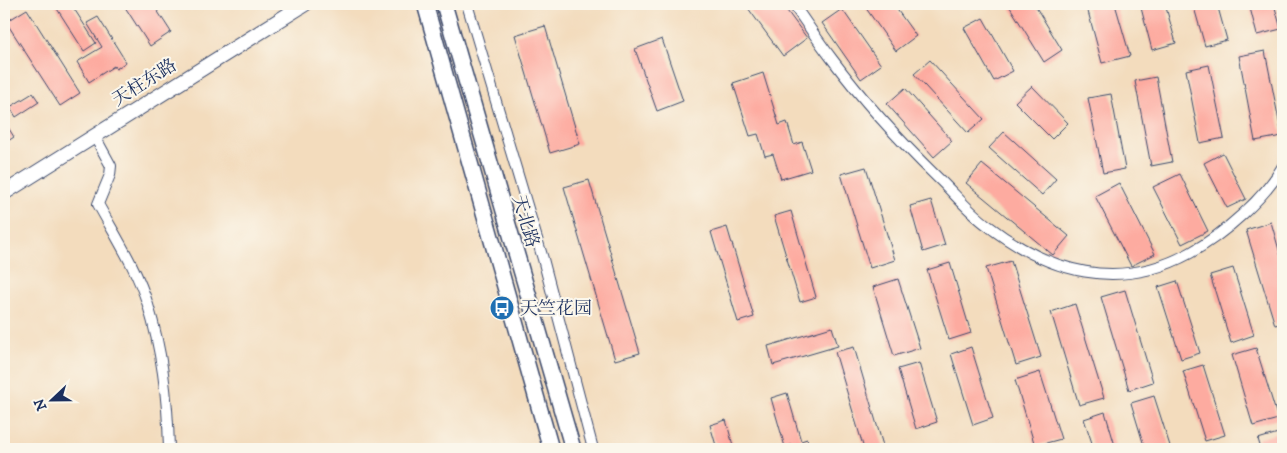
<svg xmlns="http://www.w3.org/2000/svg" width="1287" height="453" font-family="'IM FELL DW Pica','Noto Serif SC',serif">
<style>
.building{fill:#fdaba0}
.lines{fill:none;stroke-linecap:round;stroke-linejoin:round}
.street-casing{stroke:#3b496c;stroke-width:12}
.secondary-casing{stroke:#3b496c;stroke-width:16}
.primary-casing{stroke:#3b496c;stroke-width:18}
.street{stroke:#fff;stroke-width:10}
.secondary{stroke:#fff;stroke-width:14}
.primary{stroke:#fff;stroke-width:15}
.labels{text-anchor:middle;stroke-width:4;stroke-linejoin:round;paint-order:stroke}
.street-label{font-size:18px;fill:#1b2f5e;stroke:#fbf7ec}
.poi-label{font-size:18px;fill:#1b2f5e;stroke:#fbf7ec;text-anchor:start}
</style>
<rect width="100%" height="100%" fill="#fbf7ec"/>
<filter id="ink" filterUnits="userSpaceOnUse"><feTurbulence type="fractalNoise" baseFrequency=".02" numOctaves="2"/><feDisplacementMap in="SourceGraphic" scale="10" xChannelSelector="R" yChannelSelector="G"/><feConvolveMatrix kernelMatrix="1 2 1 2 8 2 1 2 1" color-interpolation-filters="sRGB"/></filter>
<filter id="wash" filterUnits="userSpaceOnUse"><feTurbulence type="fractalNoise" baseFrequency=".0096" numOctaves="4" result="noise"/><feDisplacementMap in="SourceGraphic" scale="20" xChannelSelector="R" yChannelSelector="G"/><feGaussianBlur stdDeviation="1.12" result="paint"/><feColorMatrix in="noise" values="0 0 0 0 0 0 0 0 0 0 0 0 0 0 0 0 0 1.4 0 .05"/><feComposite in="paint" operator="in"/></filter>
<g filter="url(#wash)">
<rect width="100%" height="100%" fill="#f3dcbd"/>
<g id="blocks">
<g class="building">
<path d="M54 4H71L96 43 84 51Z"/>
<path d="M123 4H153L171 32 150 46Z"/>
<path d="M745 4H782L807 38 783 56Z"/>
<path d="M863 4H893L916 36 896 51Z"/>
<path d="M1008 4H1034L1062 50 1044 62Z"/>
<path d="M1086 4H1115L1130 56 1102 63Z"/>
<path d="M1140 4H1165L1176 43 1152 50Z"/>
<path d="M1193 4H1217L1227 40 1205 46Z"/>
<path d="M1249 4H1274L1281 29 1257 35Z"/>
<path d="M27 9 80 93 60 106 6 22Z"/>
<path d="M842 9 881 65 861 79 822 23Z"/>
<path d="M98 17 126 62 116 69 114 66 89 82 77 62 102 47 87 23Z"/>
<path d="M983 18 1013 71 994 81 964 28Z"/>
<path d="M545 26 580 144 550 153 515 35Z"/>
<path d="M662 39 683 101 657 111 635 49Z"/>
<path d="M1265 51 1282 136 1255 141 1239 56Z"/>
<path d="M930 60 984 119 968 133 914 74Z"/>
<path d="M1209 65 1224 138 1200 143 1186 70Z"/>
<path d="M763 73 779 125 787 122 794 145 802 142 811 170 781 179 773 154 765 156 758 134 750 136 733 83Z"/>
<path d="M1156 77 1172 162 1151 166 1135 81Z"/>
<path d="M1032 86 1068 123 1052 139 1015 102Z"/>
<path d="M905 88 952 141 934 157 887 104Z"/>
<path d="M33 93 39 102 16 117 10 107Z"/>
<path d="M1111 94 1125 169 1103 173 1088 98Z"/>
<path d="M6 124 14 137 8 141 4 134Z"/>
<path d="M1004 132 1056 179 1042 195 989 148Z"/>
<path d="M1223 153 1246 199 1227 208 1204 163Z"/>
<path d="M982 164 1069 236 1053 255 966 183Z"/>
<path d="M866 167 895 260 870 268 841 174Z"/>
<path d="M1180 174 1208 231 1182 244 1153 187Z"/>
<path d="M589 180 640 353 615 360 564 187Z"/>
<path d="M1119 183 1155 254 1131 266 1095 196Z"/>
<path d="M931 200 945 245 923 252 910 206Z"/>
<path d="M791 211 816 297 800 302 774 216Z"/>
<path d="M1271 222 1283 264V323L1275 325 1246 230Z"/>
<path d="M727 227 754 317 738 322 711 232Z"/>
<path d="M1011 261 1041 357 1016 365 986 268Z"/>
<path d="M950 263 971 333 949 340 927 270Z"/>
<path d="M1233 268 1254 335 1231 343 1210 275Z"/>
<path d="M898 279 920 348 894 356 873 287Z"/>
<path d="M1177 281 1200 353 1181 359 1158 287Z"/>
<path d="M1125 290 1153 382 1129 390 1101 297Z"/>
<path d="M1075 304 1104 398 1079 405 1051 312Z"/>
<path d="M832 327 838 346 773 365 768 346Z"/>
<path d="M854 347 884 449H864L835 352Z"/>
<path d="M971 347 993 418 973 425 951 354Z"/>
<path d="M1256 348 1278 419 1253 426 1232 355Z"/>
<path d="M919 363 937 422 916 429 898 369Z"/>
<path d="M1203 365 1225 435 1205 441 1183 371Z"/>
<path d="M1040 372 1061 439 1035 446 1015 380Z"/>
<path d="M787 393 801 441 807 439 810 449H792L791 445 785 447 771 398Z"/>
<path d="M1154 396 1171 449H1145L1131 403Z"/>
<path d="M1105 412 1116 449H1094L1084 419Z"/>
<path d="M726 420 734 449H717L710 425Z"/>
<path d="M1278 433 1283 449H1261L1258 439Z"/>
</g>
</g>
</g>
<g filter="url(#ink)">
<use href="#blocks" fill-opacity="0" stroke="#3b496c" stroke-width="1"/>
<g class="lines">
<defs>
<g id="street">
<path d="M467 4 543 259 593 449"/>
<path d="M793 4C806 22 818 41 832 59 864 102 900 141 938 178 954 193 969 212 987 225 1049 273 1119 292 1190 253 1223 235 1265 198 1283 166"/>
<path d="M94 135 111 166 110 175 98 204C116 237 137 269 148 305 162 351 168 401 169 449"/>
</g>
<path id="secondary" d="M4 193 305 4"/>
<g id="primary">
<path d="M425 4 551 449"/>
<path d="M444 4 573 449"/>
</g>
</defs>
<use href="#street" class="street-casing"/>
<use href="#secondary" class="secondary-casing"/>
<use href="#primary" class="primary-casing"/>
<use href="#street" class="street"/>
<use href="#secondary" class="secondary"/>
<use href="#primary" class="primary"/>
</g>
</g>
<defs>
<symbol id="bus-disc" viewBox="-11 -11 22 22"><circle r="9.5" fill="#1f6fb2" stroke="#fbf7ec"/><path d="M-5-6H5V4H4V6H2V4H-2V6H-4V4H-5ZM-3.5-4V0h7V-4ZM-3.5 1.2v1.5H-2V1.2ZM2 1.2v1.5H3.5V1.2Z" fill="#fff"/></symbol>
</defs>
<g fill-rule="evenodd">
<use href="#bus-disc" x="488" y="294" width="28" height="28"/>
</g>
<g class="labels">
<g class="street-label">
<text transform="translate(144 82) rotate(-32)" y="6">天柱东路</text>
<text transform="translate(526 221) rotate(74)" y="6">天北路</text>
</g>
<g class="poi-label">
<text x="520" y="314">天竺花园</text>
</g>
</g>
<rect width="1287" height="453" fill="none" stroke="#fbf7ec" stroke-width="20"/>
<g transform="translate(52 400) rotate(248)" stroke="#fbf7ec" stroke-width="4" paint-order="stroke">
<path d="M0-4L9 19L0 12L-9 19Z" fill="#1b2f5e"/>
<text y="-8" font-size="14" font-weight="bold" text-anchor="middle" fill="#1b2f5e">N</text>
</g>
</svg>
